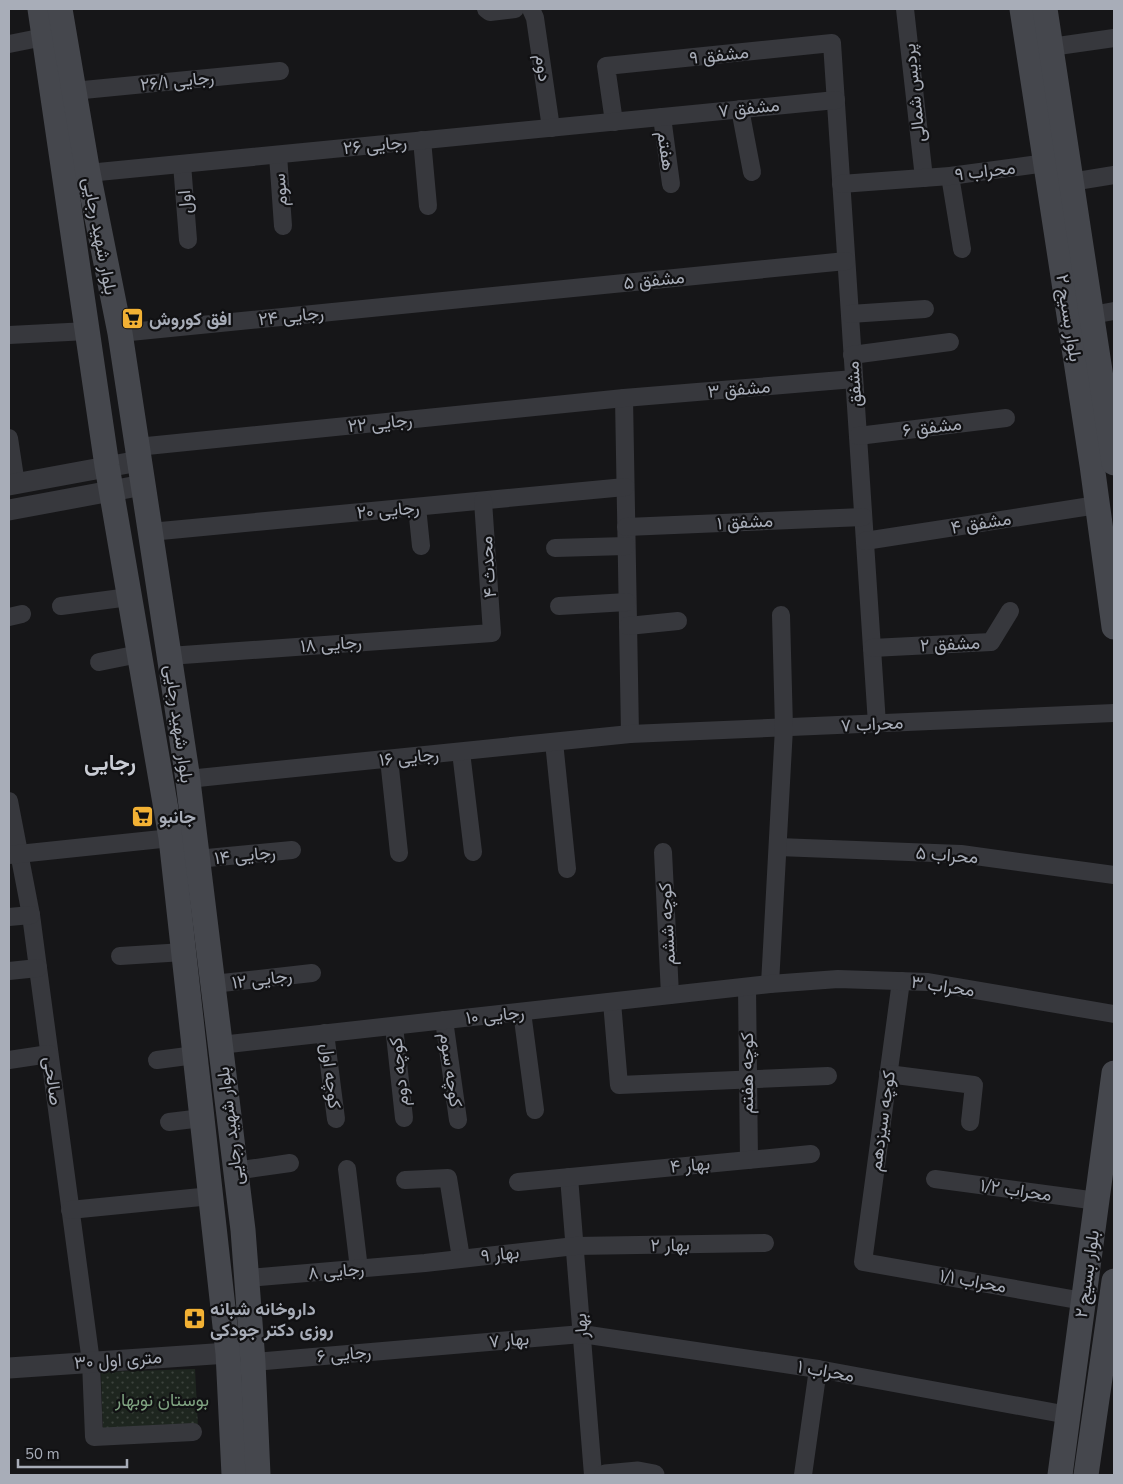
<svg xmlns="http://www.w3.org/2000/svg" width="1123" height="1484" font-family="'Nunito Sans',Vazirmatn,sans-serif">
<style>
.grass{fill:url(#grass-dots)}
.lines{fill:none;stroke-linecap:round;stroke-linejoin:round}
.minor{stroke:#37383d;stroke-width:18}
.tertiary{stroke:#37383d;stroke-width:21}
.secondary{stroke:#45474d;stroke-width:25}
.labels{text-anchor:middle;stroke-width:4.5;stroke-linejoin:round;paint-order:stroke}
.street-label{font-size:18px;fill:#a8adb8;stroke:#111113}
.poi-label{font-size:18px;font-weight:bold;fill:#a8adb8;stroke:#111113;text-anchor:start}
.park-label{font-size:18px;fill:#7fa381;stroke:#111113}
.district-label{font-size:22px;font-weight:bold;fill:#c9ccd4;stroke:#111113}
</style>
<defs>
<pattern id="grass-dots" width="8" height="8" patternUnits="userSpaceOnUse" patternTransform="scale(1.25)"><rect width="8" height="8" fill="#1e261f"/><path d="M2 2h.1M6 6h.1" fill="none" stroke="#3c433d" stroke-width="1.8" stroke-linecap="round"/></pattern>
</defs>
<rect width="100%" height="100%" fill="#161618"/>
<path class="grass" d="M195 1369 198 1428 103 1432 101 1372Z"/>
<g class="lines">
<g class="minor">
<path d="M486 9 490 12 515 9"/>
<path d="M531 9 535 18 551 128"/>
<path d="M905 9 924 178"/>
<path d="M9 44 44 37"/>
<path d="M1051 47 1114 38"/>
<path d="M73 91 280 71"/>
<path d="M740 109 752 172"/>
<path d="M662 117 671 184"/>
<path d="M614 122 606 66 832 43 877 724"/>
<path d="M422 140 428 206"/>
<path d="M278 155 283 226"/>
<path d="M182 164 188 240"/>
<path d="M88 173 836 100"/>
<path d="M950 176 962 249"/>
<path d="M1071 182 1114 175"/>
<path d="M841 184 950 176 1046 163"/>
<path d="M850 314 925 309"/>
<path d="M1092 315 1114 311"/>
<path d="M120 333 846 261"/>
<path d="M9 335 88 331"/>
<path d="M852 355 950 342"/>
<path d="M624 398 630 734"/>
<path d="M858 436 1006 418"/>
<path d="M9 438 16 484"/>
<path d="M137 447 624 398 854 379"/>
<path d="M417 507 421 546"/>
<path d="M626 527 863 517"/>
<path d="M150 532 625 487"/>
<path d="M865 541 1097 505"/>
<path d="M555 548 626 546"/>
<path d="M61 606 129 597"/>
<path d="M559 606 627 602"/>
<path d="M9 617 22 614"/>
<path d="M628 626 678 621"/>
<path d="M872 648 991 642 1010 611"/>
<path d="M169 656 492 633 483 501"/>
<path d="M99 662 139 654"/>
<path d="M554 742 567 869"/>
<path d="M461 752 473 852"/>
<path d="M389 759 399 853"/>
<path d="M188 779 630 734 1114 713"/>
<path d="M9 801 31 915 38 968 91 1362 94 1437 193 1432"/>
<path d="M778 847 961 854 1114 875"/>
<path d="M663 852 670 995"/>
<path d="M9 855 171 838"/>
<path d="M197 859 292 850"/>
<path d="M9 917 31 915"/>
<path d="M120 956 184 952"/>
<path d="M9 971 38 968"/>
<path d="M901 981 863 1262 1083 1301"/>
<path d="M213 984 312 973"/>
<path d="M770 984 784 728 781 615"/>
<path d="M747 987 749 1160"/>
<path d="M612 1002 619 1085 828 1076"/>
<path d="M522 1012 535 1110"/>
<path d="M444 1020 458 1120"/>
<path d="M394 1026 404 1118"/>
<path d="M325 1033 336 1119"/>
<path d="M220 1045 770 984 838 979 928 982 1114 1014"/>
<path d="M9 1060 49 1054"/>
<path d="M157 1060 195 1055"/>
<path d="M888 1074 974 1085 970 1122"/>
<path d="M169 1122 202 1118"/>
<path d="M347 1169 359 1269"/>
<path d="M235 1171 290 1163"/>
<path d="M569 1177 593 1475"/>
<path d="M935 1179 1097 1201"/>
<path d="M405 1180 448 1178 461 1258"/>
<path d="M518 1182 811 1154"/>
<path d="M70 1210 211 1196"/>
<path d="M247 1278 425 1263 575 1246 765 1243"/>
<path d="M253 1362 582 1334 818 1369 1068 1415"/>
<path d="M803 1475 818 1369"/>
</g>
<g class="tertiary">
<path d="M9 485 139 461"/>
<path d="M9 510 143 485"/>
<path d="M9 1368 228 1353"/>
<path d="M605 1475 638 1472 654 1475"/>
</g>
<g class="secondary">
<path d="M40 9 107 466 171 838 228 1353 234 1475"/>
<path d="M60 9 88 173 120 333 187 773 243 1230 253 1362 258 1475"/>
<path d="M1022 9 1092 465 1114 627"/>
<path d="M1045 9 1114 463"/>
<path d="M1060 1475 1114 1073"/>
<path d="M1086 1475 1114 1281"/>
</g>
</g>
<defs>
<symbol id="supermarket-square" viewBox="-11 -11 22 22"><rect x="-9" y="-9" width="18" height="18" rx="4" fill="#f2b134" stroke="#111113"/><path d="M-6-5.5h2.5l.6 2H6L4.5 2H-2.5L-4.4-4H-6ZM-1.5 3.2a1.3 1.3 0 1 0 .1 0ZM3 3.2a1.3 1.3 0 1 0 .1 0Z" fill="#111"/></symbol>
<symbol id="pharmacy-square" viewBox="-11 -11 22 22"><rect x="-9" y="-9" width="18" height="18" rx="4" fill="#f2b134" stroke="#111113"/><path d="M-2-6h4v4h4v4h-4v4h-4v-4h-4v-4h4Z" fill="#111"/></symbol>
</defs>
<g fill-rule="evenodd">
<use href="#supermarket-square" x="120" y="306" width="25" height="25"/>
<use href="#supermarket-square" x="130" y="804" width="25" height="25"/>
<use href="#pharmacy-square" x="182" y="1306" width="25" height="25"/>
</g>
<g class="labels">
<g class="street-label">
<text transform="translate(719 55) rotate(-6)" y="6">مشفق ۹</text>
<text transform="translate(543 68) rotate(82)" y="6">دوم</text>
<text transform="translate(177 81) rotate(-6)" y="6">رجایی ۲۶/۱</text>
<text transform="translate(914 93) rotate(-96)" y="6">پردیس شمالی</text>
<text transform="translate(749 108) rotate(-6)" y="6">مشفق ۷</text>
<text transform="translate(375 145) rotate(-6)" y="6">رجایی ۲۶</text>
<text transform="translate(666 151) rotate(82)" y="6">هفتم</text>
<text transform="translate(985 171) rotate(-7)" y="6">محراب ۹</text>
<text transform="translate(280 190) rotate(-94)" y="6">سوم</text>
<text transform="translate(185 202) rotate(-95)" y="6">اول</text>
<text transform="translate(100 236) rotate(79)" y="6">بلوار شهید رجایی</text>
<text transform="translate(654 280) rotate(-6)" y="6">مشفق ۵</text>
<text transform="translate(291 316) rotate(-6)" y="6">رجایی ۲۴</text>
<text transform="translate(1069 318) rotate(81)" y="6">بلوار بسیج ۲</text>
<text transform="translate(854 384) rotate(-94)" y="6">مشفق</text>
<text transform="translate(739 389) rotate(-5)" y="6">مشفق ۳</text>
<text transform="translate(380 423) rotate(-6)" y="6">رجایی ۲۲</text>
<text transform="translate(932 427) rotate(-7)" y="6">مشفق ۶</text>
<text transform="translate(388 510) rotate(-5)" y="6">رجایی ۲۰</text>
<text transform="translate(745 522) rotate(-3)" y="6">مشفق ۱</text>
<text transform="translate(981 523) rotate(-9)" y="6">مشفق ۴</text>
<text transform="translate(488 567) rotate(-94)" y="6">محدث ۴</text>
<text transform="translate(331 644) rotate(-4)" y="6">رجایی ۱۸</text>
<text transform="translate(950 644) rotate(-3)" y="6">مشفق ۲</text>
<text transform="translate(179 724) rotate(82)" y="6">بلوار شهید رجایی</text>
<text transform="translate(872 724) rotate(-3)" y="6">محراب ۷</text>
<text transform="translate(409 757) rotate(-6)" y="6">رجایی ۱۶</text>
<text transform="translate(245 855) rotate(-6)" y="6">رجایی ۱۴</text>
<text transform="translate(947 855) rotate(4)" y="6">محراب ۵</text>
<text transform="translate(667 924) rotate(-93)" y="6">کوچه ششم</text>
<text transform="translate(262 979) rotate(-7)" y="6">رجایی ۱۲</text>
<text transform="translate(943 986) rotate(8)" y="6">محراب ۳</text>
<text transform="translate(495 1015) rotate(-6)" y="6">رجایی ۱۰</text>
<text transform="translate(451 1070) rotate(82)" y="6">کوچه سوم</text>
<text transform="translate(399 1072) rotate(-96)" y="6">کوچه دوم</text>
<text transform="translate(747 1073) rotate(-90)" y="6">کوچه هفتم</text>
<text transform="translate(331 1076) rotate(83)" y="6">کوچه اول</text>
<text transform="translate(53 1081) rotate(82)" y="6">صالحی</text>
<text transform="translate(882 1121) rotate(-82)" y="6">کوچه سیزدهم</text>
<text transform="translate(230 1126) rotate(-97)" y="6">بلوار شهید رجایی</text>
<text transform="translate(690 1165) rotate(-5)" y="6">بهار ۴</text>
<text transform="translate(1016 1190) rotate(8)" y="6">محراب ۱/۲</text>
<text transform="translate(670 1245) rotate(-1)" y="6">بهار ۲</text>
<text transform="translate(500 1254) rotate(-6)" y="6">بهار ۹</text>
<text transform="translate(336 1271) rotate(-5)" y="6">رجایی ۸</text>
<text transform="translate(1087 1274) rotate(-82)" y="6">بلوار بسیج ۲</text>
<text transform="translate(973 1281) rotate(10)" y="6">محراب ۱/۱</text>
<text transform="translate(581 1326) rotate(-95)" y="6">بهار</text>
<text transform="translate(509 1340) rotate(-5)" y="6">بهار ۷</text>
<text transform="translate(344 1354) rotate(-5)" y="6">رجایی ۶</text>
<text transform="translate(118 1360) rotate(-4)" y="6">۳۰ متری اول</text>
<text transform="translate(826 1371) rotate(10)" y="6">محراب ۱</text>
</g>
<g class="poi-label">
<text x="149" y="325">افق کوروش</text>
<text x="159" y="823">جانبو</text>
<text x="210" y="1315">داروخانه شبانه<tspan x="210" dy="21">روزی دکتر جودکی</tspan></text>
</g>
<g class="park-label">
<text x="162" y="1406">بوستان نوبهار</text>
</g>
<g class="district-label">
<text x="110" y="770">رجایی</text>
</g>
</g>
<rect width="1123" height="1484" fill="none" stroke="#a8adb8" stroke-width="20"/>
<path d="M18 1459v8h109v-8" fill="none" stroke="#a8adb8" stroke-width="2.5"/>
<text x="25" y="1459" font-size="15" fill="#a8adb8" stroke="#111113" stroke-width="4" paint-order="stroke">50 m</text>
</svg>
